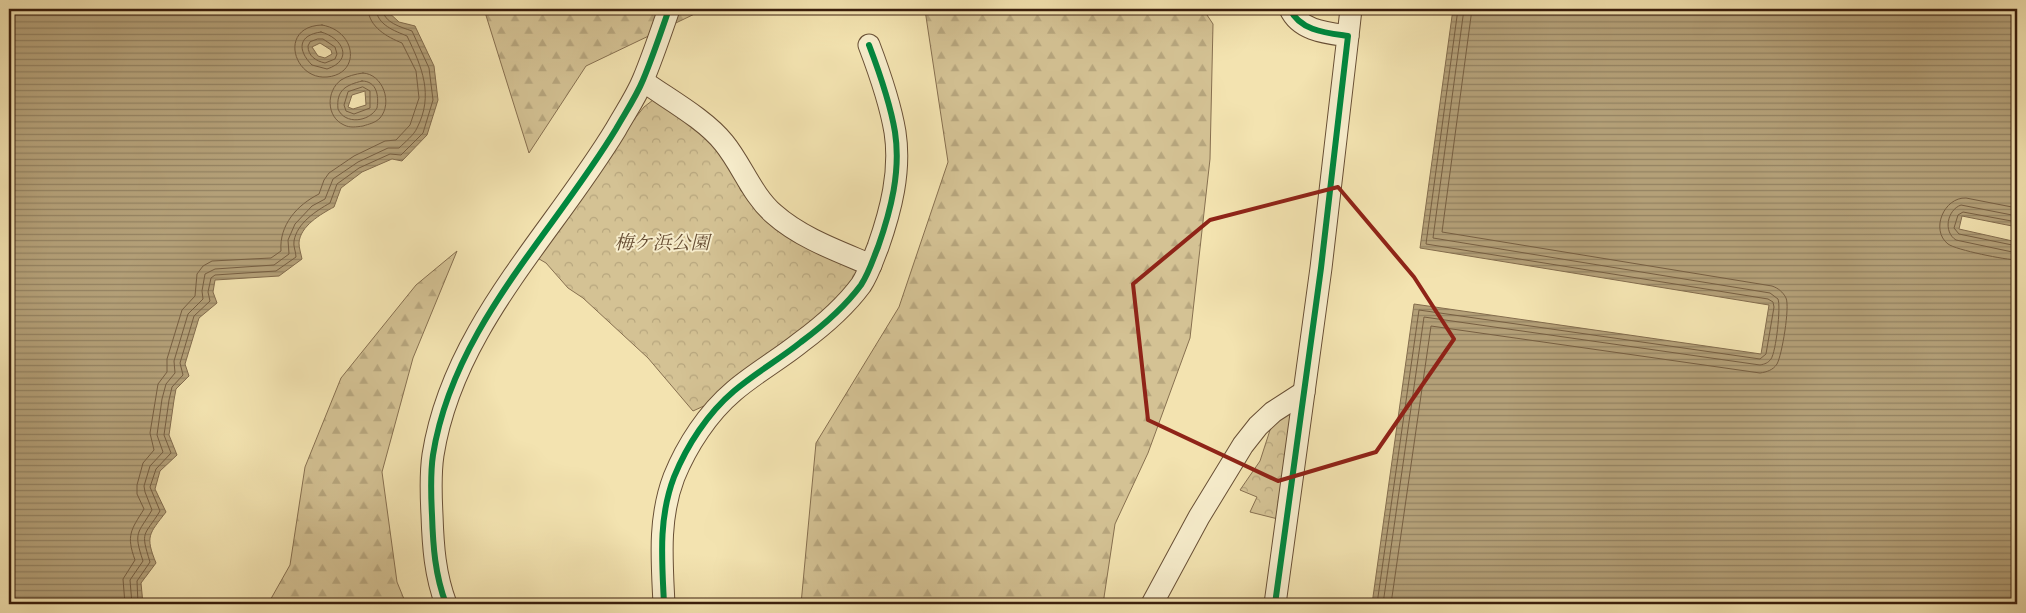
<svg xmlns="http://www.w3.org/2000/svg" width="2026" height="613" font-family="'Sorts Mill Goudy','Noto Serif JP',serif">
<style>
.forest{fill:url(#forest-firs);stroke:#877050}
.park{fill:url(#park-crowns);stroke:#877050}
.water{fill:url(#water-rules);stroke:#836c4d;fill-rule:evenodd}
.lines{fill:none;stroke-linecap:round;stroke-linejoin:round}
.shore{stroke:#775f42;stroke-width:1}
.minor-casing{stroke:#684f35;stroke-width:23}
.minor{stroke:#f7edcc;stroke-width:21}
.cycleway-casing{stroke:#f7edcc;stroke-width:9}
.cycleway{stroke:#00873e;stroke-width:6}
.marked{fill:none;stroke:#8f2418;stroke-width:4;stroke-linejoin:round}
.labels{text-anchor:middle;stroke-width:4;stroke-linejoin:round;paint-order:stroke}
.park-label{font-size:19px;font-style:italic;fill:#684f35;stroke:#f7edcc}
</style>
<defs>
<pattern id="forest-firs" width="22" height="20" patternUnits="userSpaceOnUse" patternTransform="scale(1.25)"><rect width="22" height="20" fill="#d4c294"/><path d="M5 1l3.5 6h-7zM16 11l3.5 6h-7z" fill="#b7a67e"/></pattern>
<pattern id="park-crowns" width="20" height="18" patternUnits="userSpaceOnUse" patternTransform="scale(1.25)"><rect width="20" height="18" fill="#d4c294"/><path d="M2 6a3 3 0 1 1 6 0M12 15a3 3 0 1 1 6 0" fill="none" stroke="#b7a67e"/></pattern>
<pattern id="water-rules" width="6" height="5" patternUnits="userSpaceOnUse" patternTransform="scale(1.25)"><rect width="6" height="5" fill="#b4a078"/><path d="M0 2.5h6" fill="none" stroke="#938261"/></pattern>
</defs>
<rect width="100%" height="100%" fill="#f3e3b0"/>
<filter id="stains"><feTurbulence type="fractalNoise" baseFrequency=".004" numOctaves="4"/><feColorMatrix values="0 0 0 0 .2 0 0 0 0 .09 0 0 0 0 .02 0 0 0 .5 -.17"/></filter>
<radialGradient id="worn" r=".72"><stop offset=".6" stop-color="#630" stop-opacity="0"/><stop offset="1" stop-color="#630" stop-opacity=".3"/></radialGradient>
<g class="forest">
<path d="M484 9H705L586 66 529 153Z"/>
<path d="M923 9H1203L1213 24 1210 159 1190 338 1148 453 1115 524 1103 604H801L816 443 899 307 948 162 925 10Z"/>
<path d="M457 251 413 358 382 472 397 582 406 604H268L290 565 305 467 341 378 416 285Z"/>
</g>
<g class="park">
<path d="M653 100 704 130 734 175 741 191 755 204 859 268 847 295 719 399 693 411 648 358 583 298 568 288 546 263 534 256 624 132 644 107Z"/>
<path d="M1293 405 1282 520 1250 512 1257 497 1240 490 1260 461 1271 427Z"/>
</g>
<g class="water">
<path d="M9 9H385L399 22 415 26 434 66 438 100 427 135 402 161 392 159 362 172 341 188 334 207C321 214 300 226 299 243 299 248 301 254 302 259L279 276 215 280 213 292 217 303 199 318 185 364 189 376 176 389 174 400 169 435 177 455 160 471 155 489 166 512C149 534 145 536 156 563L141 583 143 604H9ZM320 43 331 50 332 54 325 58 318 56 312 47ZM365 91 366 105 353 109 348 107 352 95Z"/>
<path d="M1453 9H2017V227L1962 216 1959 229 2017 242V604H1372L1414 304 1761 354 1769 305 1420 248Z"/>
</g>
<g class="lines">
<g class="shore">
<path d="M322 25C357 31 361 74 327 77 293 80 278 26 322 25Z"/>
<path d="M321 32C343 38 354 60 327 69L312 65C297 50 298 35 321 32Z"/>
<path d="M318 39H323L335 47 337 54 335 59 325 63C316 61 308 56 308 46L310 42Z"/>
<path d="M363 73C383 74 393 103 380 118 375 123 369 124 363 126 356 127 350 128 344 125 326 117 326 91 341 80 347 76 356 74 363 73Z"/>
<path d="M362 81C377 81 379 96 377 108 369 122 345 125 338 109 336 90 346 85 362 81Z"/>
<path d="M363 87 370 91V108L354 114 346 111 344 105 348 92Z"/>
<path d="M2017 208 1966 198C1944 197 1930 230 1948 244 1956 250 2006 260 2017 260"/>
<path d="M2017 216 1961 205C1947 210 1943 232 1956 240L2017 253"/>
<path d="M2017 222 1963 212 1958 215 1954 228 1959 234 2017 246"/>
<path d="M125 604 123 579 135 560C126 535 131 530 144 509L137 494V485L143 463 154 450 150 433 158 384 167 372V359L182 310 195 296 197 274 203 266 212 261 271 258 281 251C279 225 297 205 319 194L324 180 329 173 354 156 385 141 396 140 410 125 419 98 416 71 402 43C387 37 369 27 368 9"/>
<path d="M132 604 130 580 143 561C133 531 138 534 152 510L145 492 144 486 150 466 163 452 157 435 162 399 166 384 175 373 174 361 188 314 203 299 202 291 205 274 215 269 274 265 289 254 288 240 295 224 312 206 325 199 333 179 358 162 388 148H399C405 142 414 135 417 128 434 95 422 67 407 36 395 31 377 25 376 9"/>
<path d="M138 604 137 581 150 562C140 530 144 537 160 511L150 487 156 469 171 453 164 435 169 400 172 387 183 375 180 363 194 316 210 301 208 292 211 278 215 275 276 271 296 257C296 252 293 246 294 241 297 223 316 211 330 203L337 184 359 168 390 154 401 155 423 133 433 100 429 68 412 31C401 27 384 23 382 9"/>
<path d="M1377 604 1419 310 1760 359 1766 354 1774 307 1773 302 1768 299 1426 244 1458 9"/>
<path d="M1383 604 1424 317 1760 365C1765 364 1768 363 1771 359 1776 352 1781 307 1778 299L1770 293 1433 238 1464 9"/>
<path d="M1391 604 1431 326 1760 373C1767 372 1773 370 1777 364 1782 355 1790 307 1786 298 1783 292 1778 288 1772 286L1442 232 1472 9"/>
</g>
<defs>
<g id="minor">
<path d="M1348 36 1351 9"/>
<path d="M643 81C668 99 705 119 724 143 742 165 752 195 774 214 801 238 838 251 871 265"/>
<path d="M446 604C435 575 433 546 432 515 431 496 430 475 433 455 453 328 552 235 616 129 625 113 636 97 643 80 653 56 661 32 669 9"/>
<path d="M664 604C662 561 658 519 674 477 687 445 708 413 734 391 755 373 780 359 801 342 824 325 844 308 861 285 869 273 873 259 878 247 891 210 901 171 895 132 890 102 880 74 869 45"/>
<path d="M1152 604 1199 517 1243 445 1258 426 1273 412 1304 392"/>
<path d="M1275 604 1321 268 1348 36C1327 33 1300 31 1290 9"/>
</g>
</defs>
<use href="#minor" class="minor-casing"/>
<use href="#minor" class="minor"/>
<defs>
<g id="cycleway">
<path d="M446 604C435 575 433 546 432 515 431 496 430 475 433 455 453 328 552 235 616 129 625 113 636 97 643 80 653 56 661 32 669 9"/>
<path d="M664 604C662 561 658 519 674 477 687 445 708 413 734 391 755 373 780 359 801 342 824 325 844 308 861 285 869 273 873 259 878 247 891 210 901 171 895 132 890 102 880 74 869 45"/>
<path d="M1275 604 1321 268 1348 36C1327 33 1300 31 1290 9"/>
</g>
</defs>
<use href="#cycleway" class="cycleway-casing"/>
<use href="#cycleway" class="cycleway"/>
</g>
<path class="marked" d="M1338 187 1414 277 1454 339 1376 452 1278 481 1148 420 1133 284 1210 220Z"/>
<g class="labels">
<g class="park-label">
<text x="662" y="249">梅ケ浜公園</text>
</g>
</g>
<rect width="2026" height="613" fill="none" stroke="#f3e3b0" stroke-width="30"/>
<rect x="10" y="10" width="2006" height="593" fill="none" stroke="#3a1e0c" stroke-width="2.5"/>
<rect x="15" y="15" width="1996" height="583" fill="none" stroke="#3a1e0c"/>
<rect width="100%" height="100%" filter="url(#stains)"/>
<rect width="100%" height="100%" fill="url(#worn)"/>
</svg>
